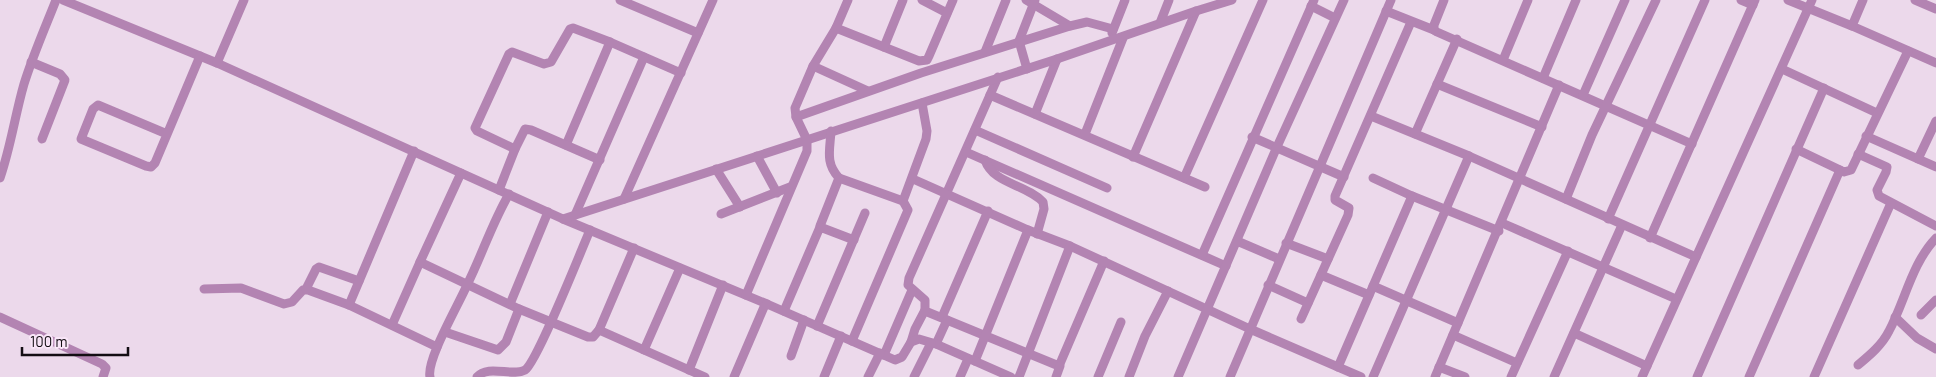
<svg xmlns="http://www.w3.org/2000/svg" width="1936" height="377" font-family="Barlow,sans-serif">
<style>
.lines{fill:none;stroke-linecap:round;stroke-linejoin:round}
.street{stroke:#b384b2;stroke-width:9}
</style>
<rect width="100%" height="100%" fill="#ecd9eb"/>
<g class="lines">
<g class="street">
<path d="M63 0 217 63 563 219 767 304"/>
<path d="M620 0 698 33"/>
<path d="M922 0 947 13"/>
<path d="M1026 0 1070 26"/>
<path d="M1444 0 1434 25V30L1437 32 1692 144"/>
<path d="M1741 0 1753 5"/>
<path d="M1788 0 1852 26"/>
<path d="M1863 0 1852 26 1936 63"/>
<path d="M1915 0 1936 9"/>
<path d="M1311 6 1335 18"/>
<path d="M1386 11 1434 30"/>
<path d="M1160 23 1169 0"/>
<path d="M836 28 919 61 927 60 929 56 953 0"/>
<path d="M1112 33 1125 0"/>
<path d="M884 47 903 0"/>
<path d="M985 52 1006 0"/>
<path d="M1503 60 1528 0"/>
<path d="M31 62 60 74 65 80 42 139"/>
<path d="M217 63 244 0"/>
<path d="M813 66 868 91"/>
<path d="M1027 69 1019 41 1035 0"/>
<path d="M1782 69 1877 113"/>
<path d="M998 77 909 278 908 285 925 300V311L1059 366 1104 261"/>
<path d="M1543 78 1576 0"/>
<path d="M1437 84 1542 127"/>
<path d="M990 95 1205 187"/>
<path d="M1583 95 1625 0"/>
<path d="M1035 114 1057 59"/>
<path d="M1371 116 1469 156 1696 257"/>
<path d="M796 117 921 73 1070 26 1087 22 1113 29"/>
<path d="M975 130 1107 188"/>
<path d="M167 134 98 105 93 109 81 139 146 166 151 167 155 163 200 56"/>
<path d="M1085 134 1123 38"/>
<path d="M1415 134 1457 39"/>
<path d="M1866 136 1936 167"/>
<path d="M1252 137 1344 177"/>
<path d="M566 145 610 42"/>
<path d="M515 149 477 131 475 128 509 54 512 52 544 64 551 62 570 29 573 28 610 42 681 73"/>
<path d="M1796 149 1840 170 1844 172 1851 170 1908 51"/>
<path d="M966 152 1226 266"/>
<path d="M1858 154 1887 167 1886 172 1877 190 1879 196 1936 226"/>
<path d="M757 156 777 193"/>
<path d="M1133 157 1196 11"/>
<path d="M1918 159 1936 121"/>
<path d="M985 160C993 184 1026 184 1043 202L1044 209 1037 234"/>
<path d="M716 169 740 207"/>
<path d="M461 173 420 262 519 309 588 337H593L599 330 634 248"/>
<path d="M0 178C11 146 15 115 24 84 33 55 45 28 56 0"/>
<path d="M839 178 903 201"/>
<path d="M1184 178 1263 0"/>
<path d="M1373 178 1412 196 1499 231"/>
<path d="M913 179 1028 230 1070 246 1250 329 1361 377"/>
<path d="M499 190 515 149 525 129 531 130 600 160"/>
<path d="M624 199 713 0"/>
<path d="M1566 199 1592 135 1656 0"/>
<path d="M721 214 790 187"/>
<path d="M575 215 644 57"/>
<path d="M563 219 1057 59 1196 11 1232 0"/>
<path d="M1608 219 1705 0"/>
<path d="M1502 223 1676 299"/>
<path d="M820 226 839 178C825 163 830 150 831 131"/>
<path d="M1650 238 1755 0"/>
<path d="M1237 241 1279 259"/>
<path d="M1286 243 1328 259"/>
<path d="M1202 255 1314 0"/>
<path d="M1321 275 1369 295"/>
<path d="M1268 285 1308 303"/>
<path d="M1373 286 1458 323"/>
<path d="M204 289 241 288 284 304 292 302 303 290H308L349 305 437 347"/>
<path d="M306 289 316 269 319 267 359 281"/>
<path d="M746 295 807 151V140L796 117 795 108 813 66 836 28 848 0"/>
<path d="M510 304 548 212"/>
<path d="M349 305 414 151"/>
<path d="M784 311 820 227 854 240"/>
<path d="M1921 315 1936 300"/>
<path d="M0 317 102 364 106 368 103 377"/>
<path d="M942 317 988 211"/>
<path d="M1895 317 1917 338 1936 349"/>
<path d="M1301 319 1348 215 1349 208 1335 200V196L1411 22"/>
<path d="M392 325 420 262"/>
<path d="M817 326 865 213"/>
<path d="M599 330 705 377"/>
<path d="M445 332 498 350 506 342 519 309"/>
<path d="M1574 333 1647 366"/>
<path d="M1453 335 1517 363"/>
<path d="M852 341 908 210 903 201 926 139 927 131 922 103"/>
<path d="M911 342 915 329 925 310"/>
<path d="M936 344 947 320"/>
<path d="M644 350 680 268"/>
<path d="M884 355 912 290"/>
<path d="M791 356 804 320"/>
<path d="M975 361 1028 230"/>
<path d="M1858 365C1870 355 1882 345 1889 331 1905 301 1912 263 1936 238"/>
<path d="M1338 367 1412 196"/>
<path d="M1439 367 1465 377"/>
<path d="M689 370 723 285"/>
<path d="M430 377C426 360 459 304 467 285 482 255 492 223 509 194"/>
<path d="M477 377C488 364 512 377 525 370 537 362 581 251 590 230"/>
<path d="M734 377 764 307 767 304 895 360 902 357 911 342 919 339 936 344 1011 377"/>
<path d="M824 377 841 336"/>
<path d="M868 377 880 353"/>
<path d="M914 377 931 343"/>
<path d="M960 377 968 359"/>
<path d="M1019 377 1070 246"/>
<path d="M1056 377 1060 366"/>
<path d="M1098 377 1121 322"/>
<path d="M1129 377 1145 336 1168 291"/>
<path d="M1178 377 1276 149 1344 0"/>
<path d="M1230 377 1391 0"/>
<path d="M1373 377 1469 156"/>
<path d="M1435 377 1559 85"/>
<path d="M1511 377 1568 251"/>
<path d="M1554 377 1622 225"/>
<path d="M1642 377 1812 0"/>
<path d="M1697 377 1824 88"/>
<path d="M1749 377 1840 170"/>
<path d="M1814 377 1891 203"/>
</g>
</g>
<path d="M22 347v8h106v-8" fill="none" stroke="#130d13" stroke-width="2.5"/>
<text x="30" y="347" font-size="15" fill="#130d13" stroke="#f9e6f8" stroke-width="4" paint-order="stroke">100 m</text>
</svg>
